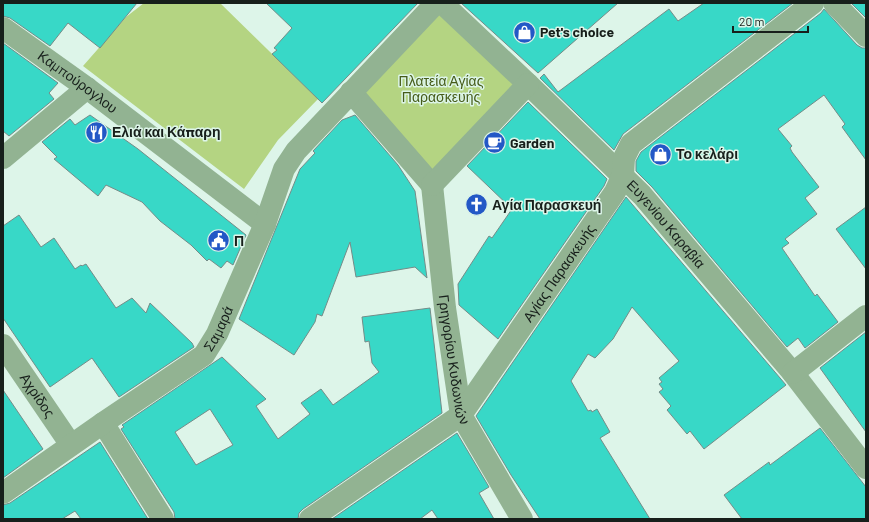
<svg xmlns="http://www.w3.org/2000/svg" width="869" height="522" font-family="Barlow,sans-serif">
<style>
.green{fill:#b4d482}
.building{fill:#38d8c7;stroke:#748c88;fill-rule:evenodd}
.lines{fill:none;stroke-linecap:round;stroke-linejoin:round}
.minor{stroke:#92b392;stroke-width:22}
.labels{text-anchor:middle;stroke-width:3;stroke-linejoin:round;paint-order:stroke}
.poi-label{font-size:14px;font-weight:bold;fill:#171f1b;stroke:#ddf5e9;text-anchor:start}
.park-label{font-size:14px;fill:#465c19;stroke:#ddf5e9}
.street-label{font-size:14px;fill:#171f1b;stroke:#ddf5e9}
</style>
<rect width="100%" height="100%" fill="#ddf5e9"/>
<g class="green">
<path d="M144 3H220L318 99 278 140 244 189 83 66 126 17Z"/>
<path d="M441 12 517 88 434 176 362 94Z"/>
</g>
<g class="building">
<path d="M3 3H137L100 48 68 23 50 46 10 18 3 16Z"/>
<path d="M266 3H418L322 103 272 54 277 50 274 48 292 28Z"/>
<path d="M461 3H618L538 73Z"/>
<path d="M704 3H793L623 134 614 150 540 78 544 74 558 92 669 9 678 21Z"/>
<path d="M851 3H866V18Z"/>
<path d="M824 9 857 45 862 48H866V160L842 127 845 124 824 95 778 129 792 146 790 148 792 152 819 187 805 198 817 214 785 239 789 243 782 248 815 296 817 294 838 322 805 348 798 338 787 347 652 187 636 171V161L641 152 821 13Z"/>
<path d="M3 43 58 83 49 93 54 99 9 136 3 131Z"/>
<path d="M528 102 607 179 604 186 498 339 459 305 458 284 489 236 492 238 512 209 467 166Z"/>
<path d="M90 115 138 149 246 235 233 265 227 261 221 268 209 259 207 261 191 245 160 221 142 202 106 185 98 196 54 159 57 157 42 142 70 119 75 125Z"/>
<path d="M355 115 398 165 415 191 427 278 415 267 356 277 350 242 322 316 317 314 315 322 294 355 239 319 300 169 315 153 313 151 342 120Z"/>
<path d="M626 197 786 385 704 449 690 431 687 434 667 410 671 406 659 392 663 389 659 384 662 382 659 378 679 361 632 307 613 339 595 358 588 354 571 381 588 411 591 410 592 412 597 409 610 432 600 438 650 519H540L511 475 476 416Z"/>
<path d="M866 207V269L836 229Z"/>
<path d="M19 215 41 247 54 238 75 269 81 265 82 266 86 264 116 308 132 298 146 313 150 303 192 343 194 347 119 397 92 358 50 387 3 318V226Z"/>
<path d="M430 308 442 413 303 509 299 513 298 519H175L174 512 121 429 124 427 122 425 222 357 266 399 256 406 278 439 310 414 301 403 321 389 333 405 379 372 372 363 369 341 365 342 362 317ZM210 409 233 445 196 465 175 432Z"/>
<path d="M866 332V432L820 368Z"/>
<path d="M3 390 43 449 3 478Z"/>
<path d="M820 428 866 487V519H742L724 495 769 462 770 465Z"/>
<path d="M457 433 489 487 479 493 494 519H438L432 510 420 519H332Z"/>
<path d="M100 442 148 519H81L75 511 62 519H3V505L10 503Z"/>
</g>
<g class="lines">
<g class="minor">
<path id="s1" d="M442 3 528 84 642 195 793 373 866 468"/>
<path d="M834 3 866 36"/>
<path id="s2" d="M3 28 87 88 265 224"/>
<path d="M351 92 432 185"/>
<path d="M3 158 87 88"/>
<path id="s3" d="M432 185 445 308 461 415 522 519"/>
<path d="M432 185 528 84"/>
<path id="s4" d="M3 345 71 445"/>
<path d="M793 373 866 316"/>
<path d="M103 423 163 519"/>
<path id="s5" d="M3 493 103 423 204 355 217 334 265 224 284 169 296 151 436 3"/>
<path id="s6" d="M310 519 461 415 615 192 623 175 624 158 631 144 813 3"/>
</g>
</g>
<defs>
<symbol id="shop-disc" viewBox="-11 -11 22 22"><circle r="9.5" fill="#2358c6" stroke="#ddf5e9"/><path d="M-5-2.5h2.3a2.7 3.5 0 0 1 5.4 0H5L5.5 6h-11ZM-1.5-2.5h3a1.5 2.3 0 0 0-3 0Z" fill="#fff"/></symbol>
<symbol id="restaurant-disc" viewBox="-11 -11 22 22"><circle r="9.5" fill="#2358c6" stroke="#ddf5e9"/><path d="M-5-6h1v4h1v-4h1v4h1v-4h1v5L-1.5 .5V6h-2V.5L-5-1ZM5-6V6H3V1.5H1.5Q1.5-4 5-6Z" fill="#fff"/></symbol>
<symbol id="cafe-disc" viewBox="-11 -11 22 22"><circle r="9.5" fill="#2358c6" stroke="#ddf5e9"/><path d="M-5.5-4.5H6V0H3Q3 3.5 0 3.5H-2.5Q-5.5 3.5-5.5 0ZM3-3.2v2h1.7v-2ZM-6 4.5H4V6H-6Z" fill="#fff"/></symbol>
<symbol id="church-disc" viewBox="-11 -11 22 22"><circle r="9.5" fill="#2358c6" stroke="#ddf5e9"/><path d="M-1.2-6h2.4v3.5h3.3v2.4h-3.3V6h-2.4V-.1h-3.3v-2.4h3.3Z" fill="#fff"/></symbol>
<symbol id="civic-disc" viewBox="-11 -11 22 22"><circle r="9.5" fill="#2358c6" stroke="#ddf5e9"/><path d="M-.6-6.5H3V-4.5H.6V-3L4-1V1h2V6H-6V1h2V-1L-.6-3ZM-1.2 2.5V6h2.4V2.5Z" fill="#fff"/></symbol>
</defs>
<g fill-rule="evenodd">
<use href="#shop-disc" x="512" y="20" width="25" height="25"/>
<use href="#restaurant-disc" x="84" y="120" width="25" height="25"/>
<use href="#cafe-disc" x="482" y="130" width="25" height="25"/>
<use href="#shop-disc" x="648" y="142" width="25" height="25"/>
<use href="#church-disc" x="464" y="192" width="25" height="25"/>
<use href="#civic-disc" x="206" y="228" width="25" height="25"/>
</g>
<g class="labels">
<g class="poi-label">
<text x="540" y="37">Pet's choice</text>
<text x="112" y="137">Ελιά και Κάπαρη</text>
<text x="510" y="148">Garden</text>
<text x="676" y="159">Το κελάρι</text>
<text x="492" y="210">Αγία Παρασκευή</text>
<text x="234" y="246">Π</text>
</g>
<g class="park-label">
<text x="441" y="86">Πλατεία Αγίας<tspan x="441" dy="16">Παρασκευής</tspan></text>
</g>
<g class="street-label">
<text dy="5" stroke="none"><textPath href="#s2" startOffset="92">Καμπούρογλου</textPath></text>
<text dy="5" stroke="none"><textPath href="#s1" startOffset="315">Ευγενίου Καραβία</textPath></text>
<text dy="5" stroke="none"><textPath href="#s6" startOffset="356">Αγίας Παρασκευής</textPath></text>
<text dy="5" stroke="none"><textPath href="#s5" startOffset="274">Σαμαρά</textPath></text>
<text dy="5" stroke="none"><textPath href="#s3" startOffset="176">Γρηγορίου Κυδωνιών</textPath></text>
<text dy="5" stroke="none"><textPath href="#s4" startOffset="61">Αχρίδος</textPath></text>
</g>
</g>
<rect width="869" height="522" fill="none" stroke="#171f1b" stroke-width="8"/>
<path d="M733 26v6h75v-6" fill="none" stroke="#171f1b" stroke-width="2"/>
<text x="739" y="26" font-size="12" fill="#171f1b" stroke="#ddf5e9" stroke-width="3" paint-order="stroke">20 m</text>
</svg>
